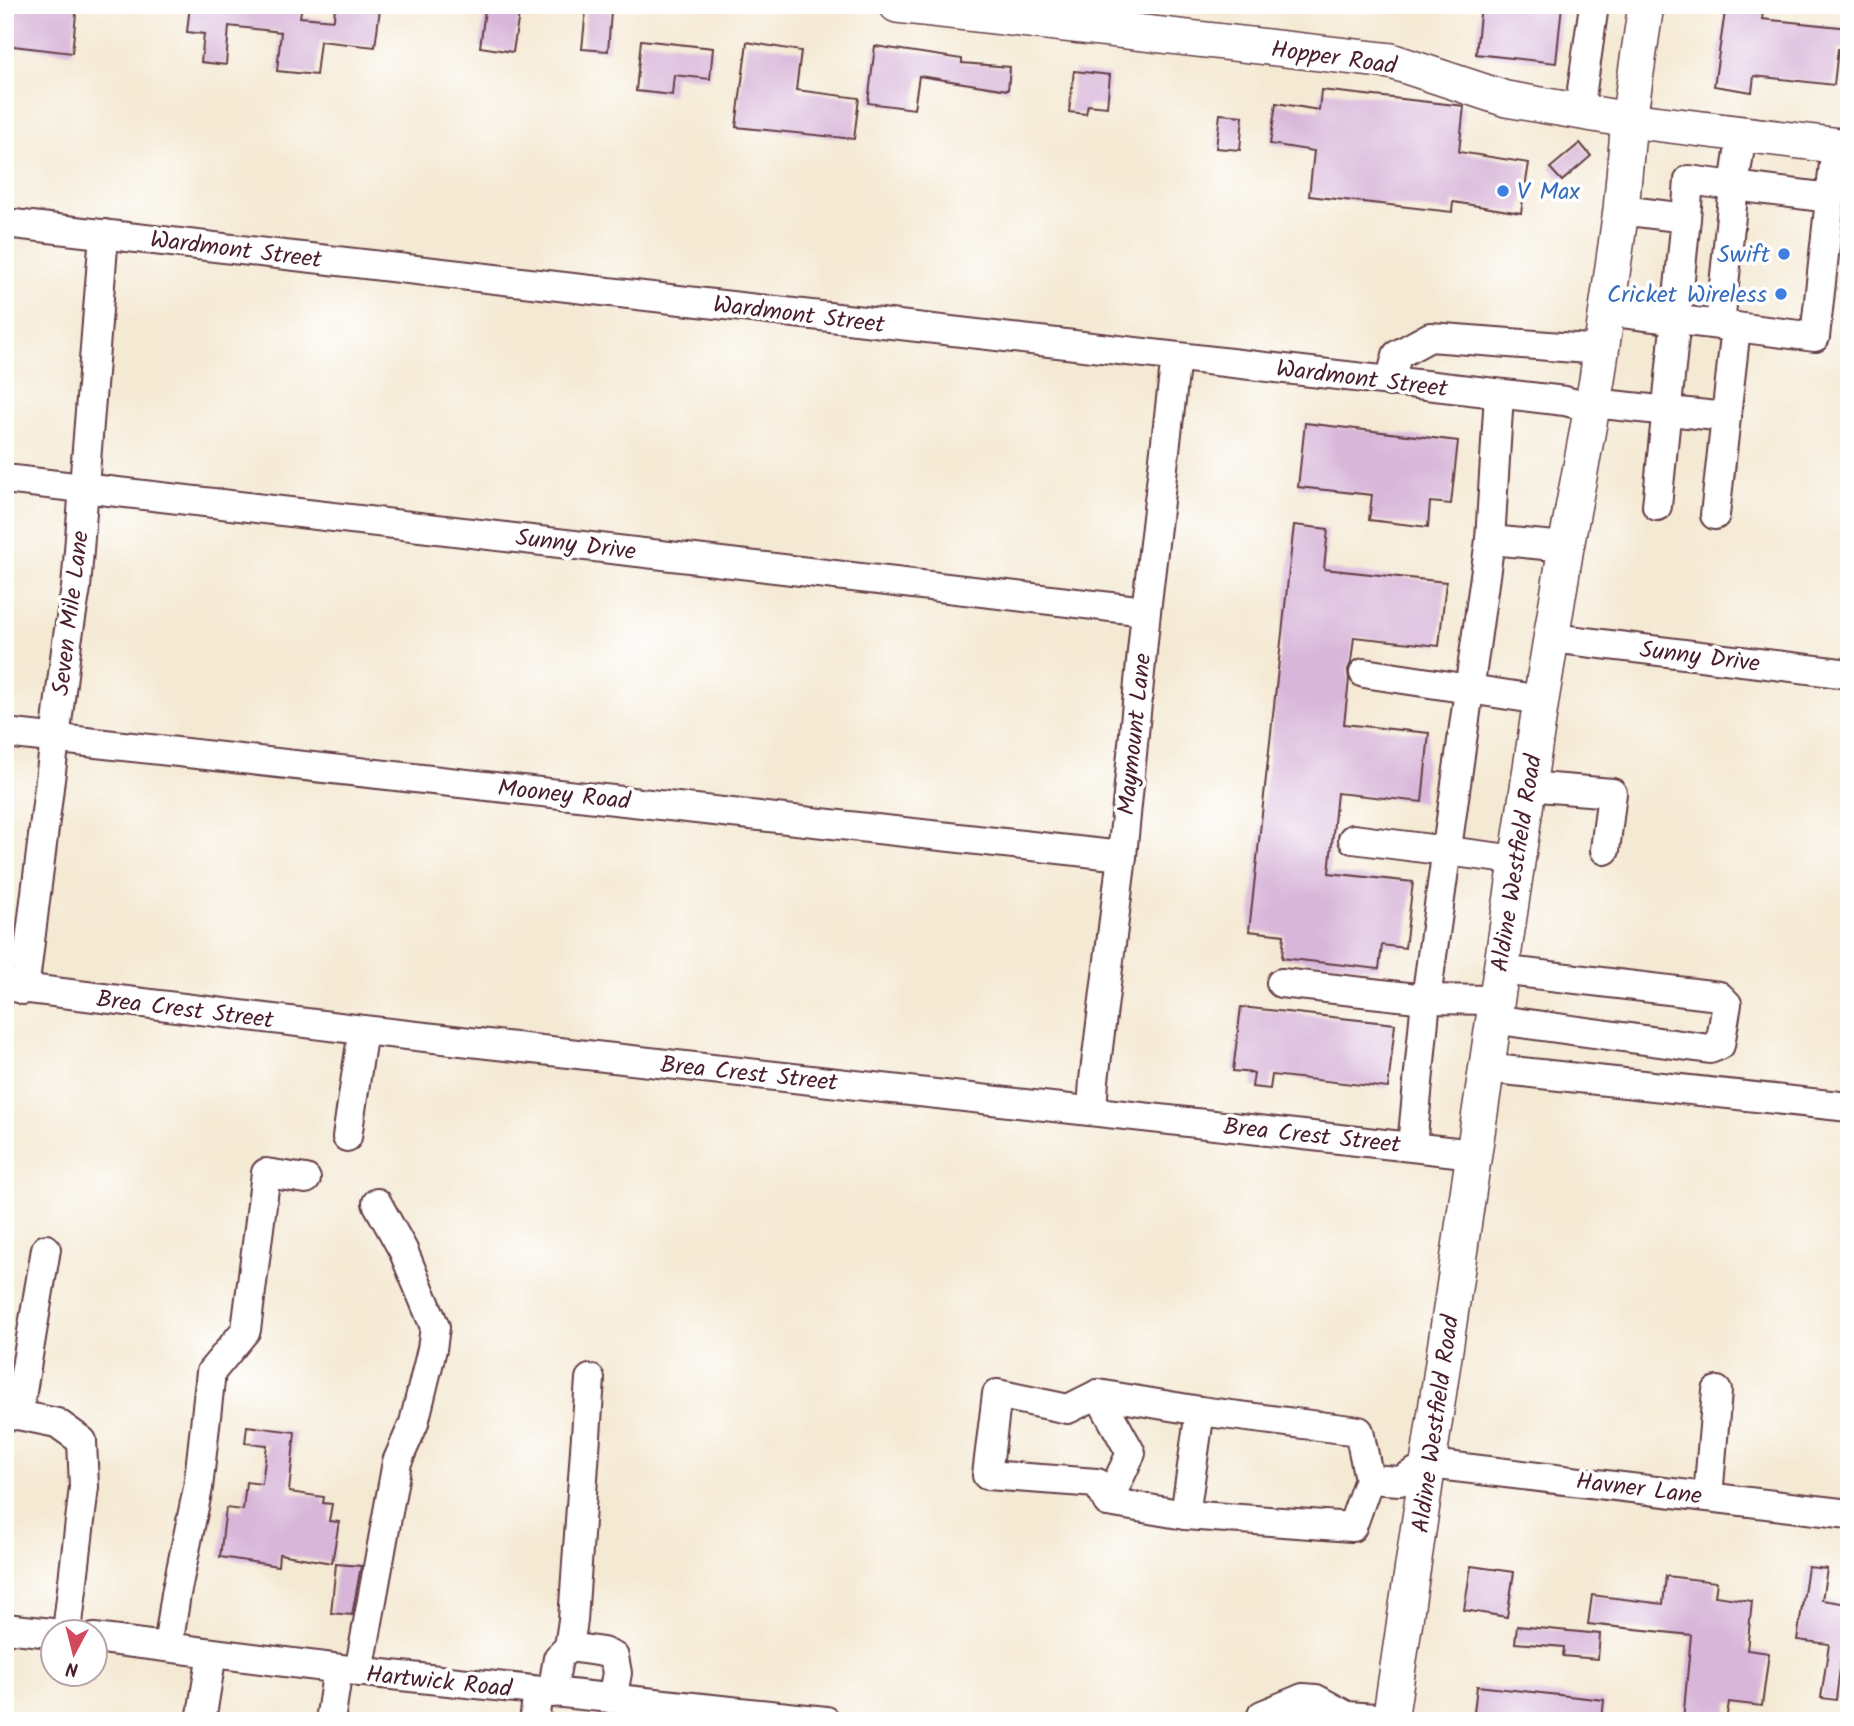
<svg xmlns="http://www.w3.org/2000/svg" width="1854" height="1726" font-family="Kalam,sans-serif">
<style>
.building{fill:#d8b6d9}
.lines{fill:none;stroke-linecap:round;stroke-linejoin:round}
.minor-casing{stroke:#643d44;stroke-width:32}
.major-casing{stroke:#643d44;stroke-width:38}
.minor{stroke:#fff;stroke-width:28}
.major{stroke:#fff;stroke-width:35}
.shop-dot{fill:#3f7fe0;stroke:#fff;stroke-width:2.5}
.labels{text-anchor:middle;stroke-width:7;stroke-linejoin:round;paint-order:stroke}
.street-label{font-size:24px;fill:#4a1f2b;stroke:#fff}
.shop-label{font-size:24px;fill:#366cbe;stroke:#fff;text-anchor:end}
</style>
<rect width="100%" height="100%" fill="#fff"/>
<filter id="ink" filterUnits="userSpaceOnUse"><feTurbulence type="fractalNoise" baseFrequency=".0143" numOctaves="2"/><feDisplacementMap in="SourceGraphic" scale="14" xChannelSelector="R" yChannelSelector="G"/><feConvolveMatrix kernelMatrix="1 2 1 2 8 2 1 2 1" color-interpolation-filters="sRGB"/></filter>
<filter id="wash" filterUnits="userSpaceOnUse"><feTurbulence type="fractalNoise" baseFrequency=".00686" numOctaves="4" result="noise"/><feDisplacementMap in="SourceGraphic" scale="28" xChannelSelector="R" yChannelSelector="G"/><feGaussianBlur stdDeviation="1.57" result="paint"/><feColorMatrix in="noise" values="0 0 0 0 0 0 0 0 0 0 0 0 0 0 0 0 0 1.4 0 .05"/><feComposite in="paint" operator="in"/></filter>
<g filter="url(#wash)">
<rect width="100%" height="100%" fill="#f4e9d3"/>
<g id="blocks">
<g class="building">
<path d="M5 5H77L72 53 5 45Z"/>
<path d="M190 5H302L300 17 334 20 335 5 380 9 375 47 320 41 316 75 277 71 281 32 229 26 226 65 201 62 204 34 187 32Z"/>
<path d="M1481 5H1562L1556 63 1476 54Z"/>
<path d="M1726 5H1764L1762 19 1849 28V50L1838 49 1834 85 1754 76 1752 92 1714 86Z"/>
<path d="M485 10 519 14 513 52 480 47Z"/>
<path d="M586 10 611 12 608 51 582 49Z"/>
<path d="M641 40 713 48 710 79 674 75 672 95 636 91Z"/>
<path d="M747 42 801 51 796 90 859 98 854 139 736 127Z"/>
<path d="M875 46 962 59V63L1010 67 1008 90 919 76 914 109 868 103Z"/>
<path d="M1074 71 1110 75 1107 107 1088 105 1086 114 1069 112Z"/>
<path d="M1321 90 1464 106 1459 152 1529 163 1521 213 1453 202 1452 212 1309 196 1314 151 1270 144 1276 103 1319 110Z"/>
<path d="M1220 114 1243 116 1240 150 1216 148Z"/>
<path d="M1580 143 1591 156 1562 181 1550 168Z"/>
<path d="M1305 423 1458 441 1451 504 1430 502 1428 527 1369 520 1372 495 1298 487Z"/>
<path d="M1294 525 1328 529 1324 569 1446 582 1439 646 1354 637 1351 663 1348 670 1349 680 1344 724 1429 733 1422 802 1337 793 1329 873 1413 882 1405 948 1382 945 1379 969 1282 958 1284 935 1249 931Z"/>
<path d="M1241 1007 1395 1024 1388 1088 1272 1075 1270 1089 1252 1087 1254 1073 1233 1071Z"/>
<path d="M247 1426 295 1432 289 1492 324 1497 323 1503 332 1504 329 1521 339 1522 332 1563 279 1554 278 1566 220 1557 226 1508 243 1510 246 1482 262 1484 267 1445 245 1443Z"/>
<path d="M336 1564 361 1566 352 1615 331 1613Z"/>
<path d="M1471 1566 1514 1572 1507 1617 1464 1610Z"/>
<path d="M1808 1567 1827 1569 1822 1600 1848 1604 1836 1700 1821 1698 1829 1644 1797 1640Z"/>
<path d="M1666 1576 1717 1582 1715 1596 1752 1601 1747 1650 1769 1653 1762 1706 1729 1702 1726 1721H1683L1691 1635 1588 1624 1592 1595 1663 1604Z"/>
<path d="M1517 1626 1600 1634 1598 1659 1563 1656 1564 1647 1515 1643Z"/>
<path d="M1477 1686 1604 1700 1602 1721H1473Z"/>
</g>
</g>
</g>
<g filter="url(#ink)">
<use href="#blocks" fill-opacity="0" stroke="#643d44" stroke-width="2"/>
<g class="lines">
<defs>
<g id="minor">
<path d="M1579 111 1594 5"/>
<path d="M1742 133 1734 186 1830 198"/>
<path d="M1621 210 1686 218 1657 506"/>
<path d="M1686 218 1689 180 1734 186 1720 325"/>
<path d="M5 223 1565 401 1592 408"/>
<path d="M1736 327 1815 337 1836 145"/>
<path d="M1390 382 1397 355 1430 337 1601 350"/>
<path d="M1593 403 1726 417 1736 327 1606 311"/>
<path d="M5 479 1146 611"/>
<path d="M1715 515 1726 417"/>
<path d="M1490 540 1566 547"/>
<path d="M1552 638 1849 674"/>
<path d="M1364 673 1541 700"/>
<path d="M5 733 1122 856"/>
<path d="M1527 786 1612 793 1605 850"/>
<path d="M1353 839 1517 860"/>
<path d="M1281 983 1426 999 1495 1000"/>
<path d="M5 986 363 1030 1474 1154"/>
<path d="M24 990 67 642 76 588 104 234"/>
<path d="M1492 1019 1710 1049 1720 1045 1727 1004 1719 996 1500 970"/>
<path d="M1485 1068 1849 1107"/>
<path d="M1092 1111 1094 1080 1122 856 1146 611 1176 357"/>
<path d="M347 1137 363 1030"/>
<path d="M1412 1146 1426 999 1490 540 1499 394"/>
<path d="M997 1394 1068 1409 1098 1394 1200 1411 1359 1431 1369 1479 1352 1527 1185 1515 1108 1502 1097 1483 987 1475Z"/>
<path d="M1098 1394 1131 1453 1108 1502"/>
<path d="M18 1415 57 1423 82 1441 84 1487 67 1632"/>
<path d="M5 1416 18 1415 46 1249"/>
<path d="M1369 1479 1400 1481 1430 1464 1849 1514"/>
<path d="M1708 1497 1717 1391"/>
<path d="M1185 1515 1200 1411"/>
<path d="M5 1628 52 1633"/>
<path d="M94 1638 373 1673 826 1721"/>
<path d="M168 1647 176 1594 198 1488 211 1372 246 1330 266 1173 306 1179"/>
<path d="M569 1647 603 1652 614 1657 617 1673 612 1699"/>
<path d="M359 1672 397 1462 414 1423 432 1349 435 1327 403 1250 377 1203"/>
<path d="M552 1693 558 1658 569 1647 573 1620 590 1379"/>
<path d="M1262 1715 1303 1698 1316 1699 1347 1716 1390 1719"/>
<path d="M201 1721 212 1653"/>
<path d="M330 1721 338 1669"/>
<path d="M534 1721 538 1692"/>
</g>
<g id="major">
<path d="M897 5 1391 61 1506 99 1629 120 1849 147"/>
<path d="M1390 1721 1541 700 1566 547 1597 380 1621 210 1629 120 1646 5"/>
</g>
</defs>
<use href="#minor" class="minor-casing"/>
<use href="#major" class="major-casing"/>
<use href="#minor" class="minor"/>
<use href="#major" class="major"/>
</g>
</g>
<g class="shop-dot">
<circle cx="1503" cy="191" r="7"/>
<circle cx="1784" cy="254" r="7"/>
<circle cx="1781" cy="294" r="7"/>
</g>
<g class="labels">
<g class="street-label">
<text transform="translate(1334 57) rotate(8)" y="8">Hopper Road</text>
<text transform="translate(236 249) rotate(7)" y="8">Wardmont Street</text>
<text transform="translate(799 314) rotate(7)" y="8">Wardmont Street</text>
<text transform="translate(1362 378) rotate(7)" y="8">Wardmont Street</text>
<text transform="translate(576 544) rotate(7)" y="8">Sunny Drive</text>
<text transform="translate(70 613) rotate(-83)" y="8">Seven Mile Lane</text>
<text transform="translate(1700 656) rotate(7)" y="8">Sunny Drive</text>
<text transform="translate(1134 734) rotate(-84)" y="8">Maymount Lane</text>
<text transform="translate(564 794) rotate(6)" y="8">Mooney Road</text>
<text transform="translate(1516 863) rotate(-81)" y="8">Aldine Westfield Road</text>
<text transform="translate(185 1009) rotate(7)" y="8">Brea Crest Street</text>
<text transform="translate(749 1073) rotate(6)" y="8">Brea Crest Street</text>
<text transform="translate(1312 1135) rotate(6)" y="8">Brea Crest Street</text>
<text transform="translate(1435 1424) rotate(-82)" y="8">Aldine Westfield Road</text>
<text transform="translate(1639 1488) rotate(7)" y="8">Havner Lane</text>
<text transform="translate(439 1681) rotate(6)" y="8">Hartwick Road</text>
</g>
<g class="shop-label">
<text x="1517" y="199" text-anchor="start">V Max</text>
<text x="1770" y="262">Swift</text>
<text x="1767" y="302">Cricket Wireless</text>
</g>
</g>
<rect width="1854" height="1726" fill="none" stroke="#fff" stroke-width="28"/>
<g transform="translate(74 1653) rotate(187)"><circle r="33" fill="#ffffff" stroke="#b7a5aa" stroke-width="2"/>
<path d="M0-5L12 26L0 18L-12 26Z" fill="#d1495b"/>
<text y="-10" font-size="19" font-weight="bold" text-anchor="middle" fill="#4a1f2b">N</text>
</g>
</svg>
